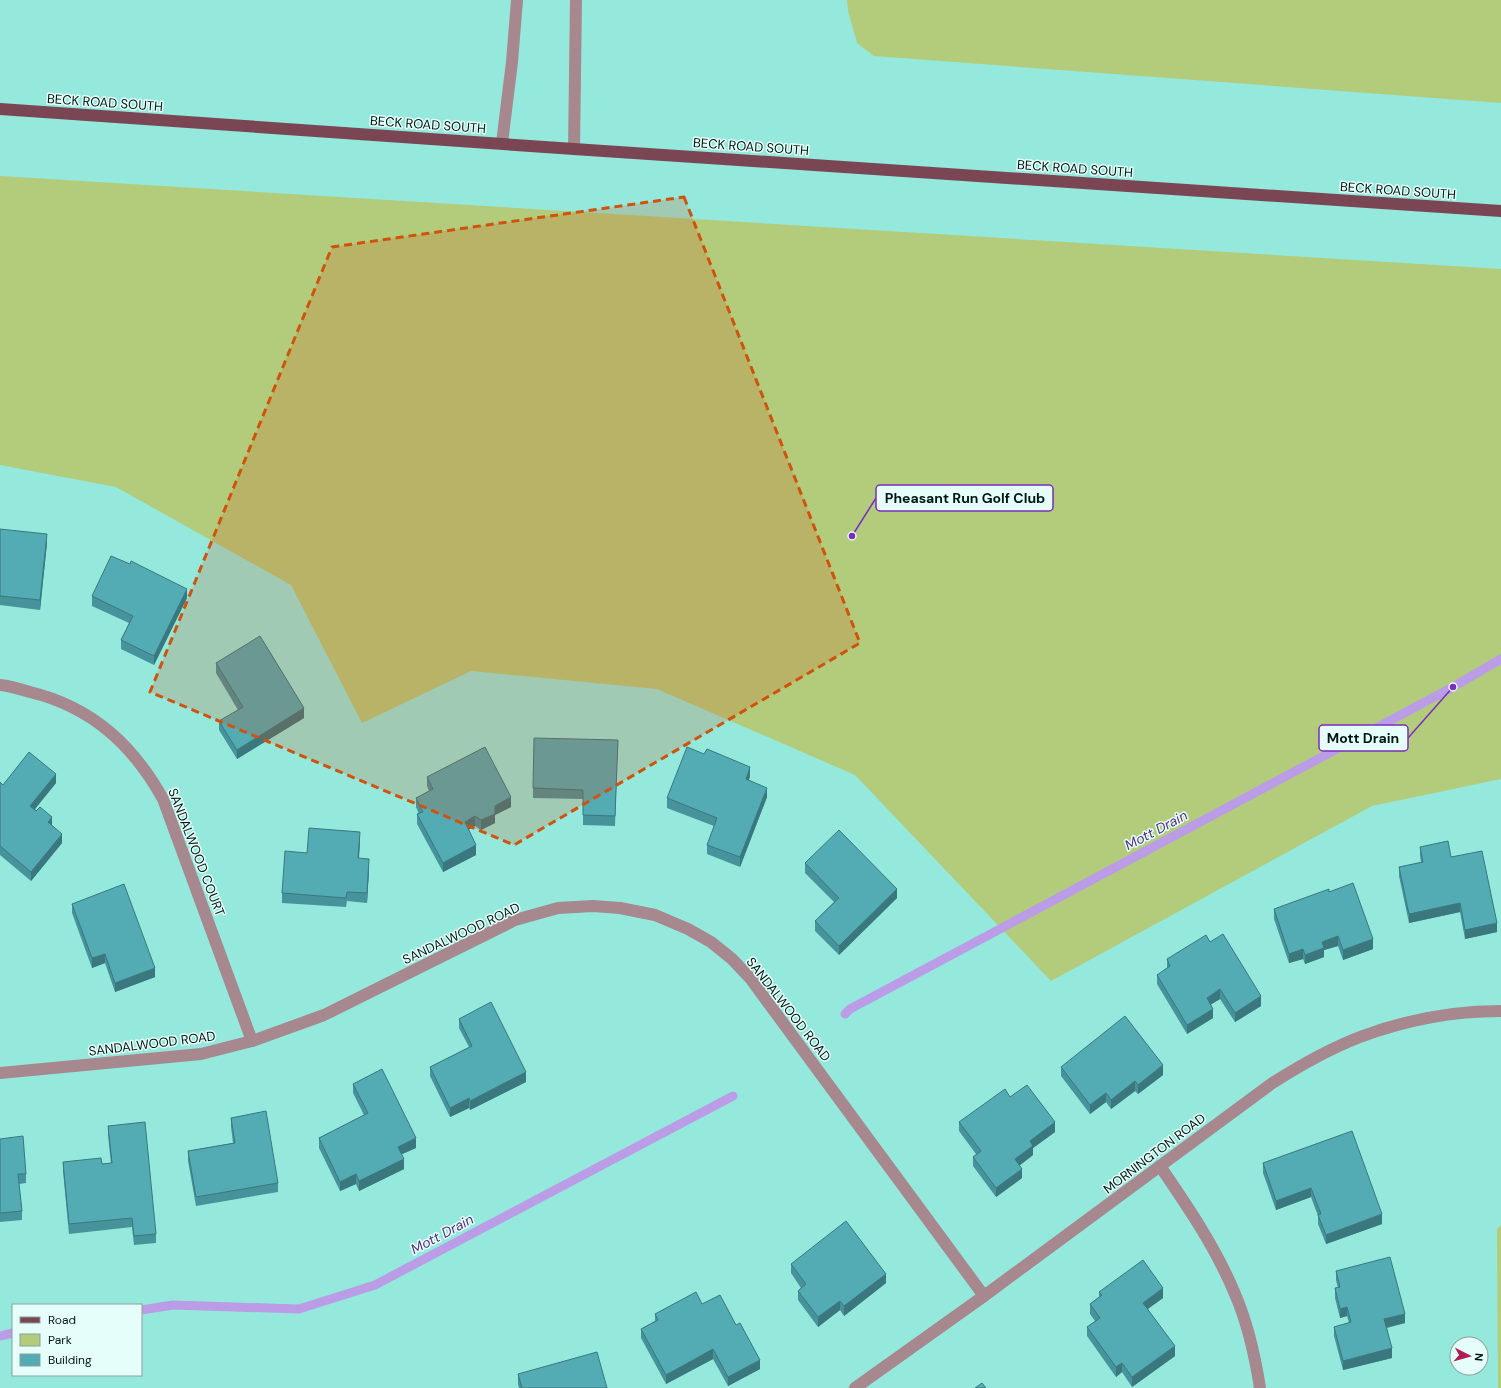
<svg xmlns="http://www.w3.org/2000/svg" width="1501" height="1388" font-family="'DM Sans',sans-serif">
<style>
.green{fill:#b2cc7c}
.lines{fill:none;stroke-linecap:round;stroke-linejoin:round}
.stream{stroke:#bb9ce6;stroke-width:9}
.minor{stroke:#a6888e;stroke-width:12}
.major{stroke:#7a4654;stroke-width:12}
.wall{fill:#47939b}
.shaded-wall{fill:#3a787e}
.building{fill:#53abb4;stroke:#3a787e}
.marked{fill:#d1520d;fill-opacity:0.2;stroke:#d1520d;stroke-width:3;stroke-dasharray:8 5;stroke-linejoin:round}
.labels{text-anchor:middle;stroke-width:3;stroke-linejoin:round;paint-order:stroke}
.street-label{font-size:13px;fill:#001612;stroke:#e6fef9}
.water-label{font-size:14px;font-style:italic;fill:#562c81;stroke:#e6fef9}
.leader{fill:none;stroke:#7b2cbf;stroke-width:1.5}
.callout-dot{fill:#7b2cbf;stroke:#e6fef9;stroke-width:1.5}
.callout{fill:#e6fef9;stroke:#7b2cbf;stroke-width:1.5}
.callout-label{font-size:14px;text-anchor:middle;font-weight:bold;fill:#001612}
</style>
<rect width="100%" height="100%" fill="#94e9dc"/>
<g class="green">
<path d="M847 0H1501V103L874 56 857 43 848 11Z"/>
<path d="M0 176 1501 269V779L1372 806 1051 981 855 775 657 689 471 671 362 723 291 585 116 487 0 465Z"/>
<path d="M1501 1225V1388H1498L1497 1229Z"/>
</g>
<g class="lines">
<g class="stream">
<path d="M845 1014 850 1009 1453 687 1501 659"/>
<path d="M141 1310 173 1305 299 1309 375 1285 733 1096"/>
<path d="M0 1336 13 1333"/>
</g>
<g class="minor">
<path d="M502 143 512 62 517 0"/>
<path d="M574 149 576 0"/>
<path d="M0 685C10 686 20 689 30 692 92 707 133 745 163 799L252 1041"/>
<path d="M0 1073 201 1054 252 1041 324 1015 515 920 558 908 593 906 620 908 655 915 688 929 711 942 732 959 750 978 984 1296"/>
<path d="M1160 1166C1188 1207 1216 1248 1235 1294 1248 1324 1255 1356 1260 1388"/>
<path d="M855 1388 984 1296 1271 1084C1299 1066 1329 1049 1360 1037 1405 1020 1453 1011 1501 1011"/>
</g>
<path class="major" d="M0 109 574 149 1501 211"/>
</g>
<g class="wall">
<path d="M0 529 47 543 40 610 0 605Z"/>
<path d="M92 596 187 598 154 665 121 649V640L129 623 92 606Z"/>
<path d="M216 663 304 718 237 759 219 730V721L238 710 216 673Z"/>
<path d="M618 740 615 826 583 825V799L533 798V788Z"/>
<path d="M750 776 749 780 767 797 740 867 707 854V845L714 826 667 808V798Z"/>
<path d="M427 777 511 807 495 815V823L481 830 475 826 468 829 476 855 443 872 417 824V814H419L416 807V798L429 791 427 786Z"/>
<path d="M0 783 3 785 56 783 35 809 52 825 62 843 31 881 0 855Z"/>
<path d="M360 841 359 859 369 869 367 903 347 901 346 907 282 903V893L307 853Z"/>
<path d="M1420 847 1451 857 1497 932 1465 939 1460 912 1409 923 1399 876V867L1421 862 1420 856Z"/>
<path d="M805 863 897 898 839 955 815 931V921L834 902 805 873Z"/>
<path d="M1329 892 1373 949 1343 960 1338 946 1324 950V957L1305 964 1303 959 1289 963 1274 919V909Z"/>
<path d="M72 904 155 977 115 992 105 963 92 968 72 913Z"/>
<path d="M1210 942 1261 1006 1235 1022 1220 999 1211 1004 1213 1018 1187 1034 1157 984V975L1167 968V959Z"/>
<path d="M459 1019 526 1082 470 1110 469 1108 450 1117 430 1076V1067L469 1047 459 1028Z"/>
<path d="M1061 1067 1163 1075 1138 1094 1135 1091 1111 1109 1106 1102 1090 1114 1061 1076Z"/>
<path d="M353 1084 416 1148 401 1154 404 1169 359 1191 356 1184 340 1191 319 1148V1138L364 1115 353 1093Z"/>
<path d="M231 1118 278 1183V1192L196 1206 188 1161V1151L233 1143 231 1127Z"/>
<path d="M959 1122 1055 1132 1033 1148V1155L1019 1166 1022 1178 996 1197 973 1166V1157L976 1154 959 1131Z"/>
<path d="M108 1126 156 1234V1243L134 1245 132 1227 69 1234 63 1171V1162L102 1164H111L108 1135Z"/>
<path d="M0 1139 26 1174V1183L19 1184 22 1211V1220L0 1222Z"/>
<path d="M1263 1163 1382 1224 1326 1244 1318 1224V1216L1311 1197 1276 1210 1263 1173Z"/>
<path d="M791 1264 886 1283 844 1316 840 1310 818 1327 798 1300V1291L801 1288 791 1273Z"/>
<path d="M1336 1271 1405 1323 1387 1328 1392 1358 1343 1370 1334 1336V1327L1349 1323 1347 1316 1340 1318 1335 1298V1288H1338L1336 1280Z"/>
<path d="M1099 1292 1163 1298 1148 1309 1175 1356 1132 1387 1122 1372 1116 1377 1087 1336V1327L1095 1321 1090 1314V1304L1099 1297Z"/>
<path d="M702 1304 760 1369 728 1386 713 1359 666 1384 641 1338V1329L655 1321V1314Z"/>
<path d="M518 1374 607 1388H519L518 1384Z"/>
</g>
<g class="shaded-wall">
<path d="M47 534V543L40 610V600Z"/>
<path d="M187 589V598L154 665V656Z"/>
<path d="M304 708V718L237 759V750Z"/>
<path d="M750 767V776L746 788V779Z"/>
<path d="M56 774V783L30 815V806Z"/>
<path d="M767 788V797L740 867V857Z"/>
<path d="M511 797V807L495 815V823L481 830V820L495 806Z"/>
<path d="M475 816V826L465 832V822Z"/>
<path d="M52 817V827L48 822Z"/>
<path d="M360 832V841L358 868V858Z"/>
<path d="M62 834V843L31 881V872Z"/>
<path d="M476 845V855L443 872V863Z"/>
<path d="M369 859V869L367 903V893Z"/>
<path d="M897 889V898L839 955V946Z"/>
<path d="M1460 903V912L1409 923V914Z"/>
<path d="M1497 923V932L1465 939V930Z"/>
<path d="M1338 936V946L1324 950V957L1305 964V955L1322 942Z"/>
<path d="M1373 939V949L1343 960V950Z"/>
<path d="M1303 949V959L1289 963V954Z"/>
<path d="M105 954V963L92 968V958Z"/>
<path d="M155 968V977L115 992V983Z"/>
<path d="M1220 989V999L1207 1007V998Z"/>
<path d="M1261 996V1006L1235 1022V1013Z"/>
<path d="M1213 1009V1018L1187 1034V1025Z"/>
<path d="M1163 1065V1075L1138 1094V1085Z"/>
<path d="M526 1072V1082L470 1110V1101Z"/>
<path d="M1135 1081V1091L1111 1109V1100Z"/>
<path d="M1106 1093V1102L1090 1114V1105Z"/>
<path d="M469 1098V1108L450 1117V1108Z"/>
<path d="M1055 1122V1132L1033 1148V1155L1015 1169V1159L1030 1141Z"/>
<path d="M416 1138V1148L398 1156V1147Z"/>
<path d="M404 1159V1169L359 1191V1181Z"/>
<path d="M1022 1169V1178L996 1197V1188Z"/>
<path d="M356 1174V1184L340 1191V1182Z"/>
<path d="M1311 1188V1197L1276 1210V1201Z"/>
<path d="M1382 1214V1224L1326 1244V1235Z"/>
<path d="M886 1274V1283L844 1316V1306Z"/>
<path d="M1163 1288V1298L1143 1312V1303Z"/>
<path d="M840 1301V1310L818 1327V1317Z"/>
<path d="M1347 1307V1316L1340 1318V1309Z"/>
<path d="M1405 1314V1323L1384 1328V1319Z"/>
<path d="M1175 1346V1356L1132 1387V1377Z"/>
<path d="M1392 1348V1358L1343 1370V1361Z"/>
<path d="M713 1349V1359L666 1384V1375Z"/>
<path d="M760 1360V1369L728 1386V1377Z"/>
<path d="M1122 1363V1372L1116 1377V1367Z"/>
</g>
<g class="building">
<path d="M0 529 47 534 40 600 0 596Z"/>
<path d="M111 556 130 564 131 561 187 589 154 656 121 640 133 616 92 596Z"/>
<path d="M260 636 304 708 237 750 219 721 243 707 216 663Z"/>
<path d="M534 738 618 740 615 816 583 815V790L533 788Z"/>
<path d="M485 747 511 797 495 806V814L481 820 475 816 465 822 476 845 443 863 417 814 423 812 416 798 433 789 427 777Z"/>
<path d="M687 747 704 754 707 749 750 767 746 779 767 788 740 857 707 845 717 818 667 798Z"/>
<path d="M29 752 56 774 30 806 36 811 40 807 52 817 48 822 62 834 31 872 0 846V782L3 785Z"/>
<path d="M309 828 360 832 358 858 369 859 367 893 347 892 346 898 282 893 285 851 307 853Z"/>
<path d="M839 830 897 889 839 946 815 921 839 898 805 863Z"/>
<path d="M1448 841 1451 857 1482 851 1497 923 1465 930 1460 903 1409 914 1399 867 1423 862 1420 847Z"/>
<path d="M1353 883 1373 939 1343 950 1338 936 1322 942 1324 948 1305 955 1303 949 1289 954 1274 909 1329 889V892Z"/>
<path d="M124 884 155 968 115 983 105 954 92 958 72 904Z"/>
<path d="M1223 934 1261 996 1235 1013 1220 989 1207 998 1213 1009 1187 1025 1157 975 1170 966 1167 959 1206 935 1210 942Z"/>
<path d="M491 1002 526 1072 470 1101 469 1098 450 1108 430 1067 472 1046 459 1019Z"/>
<path d="M1125 1016 1163 1065 1138 1085 1135 1081 1111 1100 1106 1093 1090 1105 1061 1067Z"/>
<path d="M382 1069 416 1138 398 1147 404 1159 359 1181 356 1174 340 1182 319 1138 368 1113 353 1084Z"/>
<path d="M1027 1085 1055 1122 1030 1141 1033 1146 1015 1159 1022 1169 996 1188 973 1157 981 1151 959 1122 1005 1089 1010 1097Z"/>
<path d="M266 1111 278 1183 196 1197 188 1151 235 1143 231 1118Z"/>
<path d="M145 1122 156 1234 134 1236 132 1218 69 1224 63 1162 101 1158 102 1164 112 1163 108 1126Z"/>
<path d="M1352 1131 1382 1214 1326 1235 1318 1215 1321 1214 1311 1188 1276 1201 1263 1163Z"/>
<path d="M23 1136 26 1174H18L22 1211 0 1213V1139Z"/>
<path d="M846 1221 886 1274 844 1306 840 1301 818 1317 798 1291 806 1284 791 1264Z"/>
<path d="M1390 1257 1405 1314 1384 1319 1392 1348 1343 1361 1334 1327 1351 1322 1347 1307 1340 1309 1335 1288 1340 1287 1336 1271Z"/>
<path d="M1143 1260 1163 1288 1143 1303 1175 1346 1132 1377 1122 1363 1116 1367 1087 1327 1100 1318 1090 1304 1102 1295 1099 1292Z"/>
<path d="M696 1292 702 1304 720 1295 736 1325 740 1323 760 1360 728 1377 713 1349 666 1375 641 1329 658 1320 655 1314Z"/>
<path d="M597 1352 607 1388H522L518 1374Z"/>
<path d="M982 1383 986 1388H975Z"/>
</g>
<path class="marked" d="M684 197 860 643 514 845 150 692 332 247Z"/>
<g class="labels">
<g class="street-label">
<text transform="translate(105 102) rotate(4)" y="5">BECK ROAD SOUTH</text>
<text transform="translate(428 124) rotate(4)" y="5">BECK ROAD SOUTH</text>
<text transform="translate(751 146) rotate(4)" y="5">BECK ROAD SOUTH</text>
<text transform="translate(1075 168) rotate(4)" y="5">BECK ROAD SOUTH</text>
<text transform="translate(1398 190) rotate(4)" y="5">BECK ROAD SOUTH</text>
<text transform="translate(197 852) rotate(69)" y="5">SANDALWOOD COURT</text>
<text transform="translate(461 933) rotate(-25)" y="5">SANDALWOOD ROAD</text>
<text transform="translate(789 1009) rotate(52)" y="5">SANDALWOOD ROAD</text>
<text transform="translate(152 1043) rotate(-7)" y="5">SANDALWOOD ROAD</text>
<text transform="translate(1154 1153) rotate(-37)" y="5">MORNINGTON ROAD</text>
</g>
<g class="water-label">
<text transform="translate(1156 830) rotate(-28)" y="5">Mott Drain</text>
<text transform="translate(442 1234) rotate(-28)" y="5">Mott Drain</text>
</g>
</g>
<path class="leader" d="M852 536L876 498M1453 687L1408 738"/>
<g class="callout-dot">
<circle cx="852" cy="536" r="4"/>
<circle cx="1453" cy="687" r="4"/>
</g>
<g class="callout">
<rect x="876" y="485" width="177" height="26" rx="4"/>
<rect x="1319" y="725" width="89" height="26" rx="4"/>
</g>
<g class="callout-label">
<text x="965" y="503">Pheasant Run Golf Club</text>
<text x="1363" y="743">Mott Drain</text>
</g>
<rect x="12" y="1304" width="130" height="72" fill="#e6fef9" stroke="#8aa19d"/>
<rect x="20" y="1317" width="20" height="6" fill="#7a4654" stroke="#8aa19d"/>
<text x="48" y="1324" font-size="12" fill="#001612">Road</text>
<rect x="20" y="1334" width="20" height="12" fill="#b2cc7c" stroke="#8aa19d"/>
<text x="48" y="1344" font-size="12" fill="#001612">Park</text>
<rect x="20" y="1354" width="20" height="12" fill="#53abb4" stroke="#8aa19d"/>
<text x="48" y="1364" font-size="12" fill="#001612">Building</text>
<g transform="translate(1469 1356) rotate(96)"><circle r="19" fill="#e6fef9" stroke="#8aa19d"/>
<path d="M0-3L7 15L0 10L-7 15Z" fill="#ad1d57"/>
<text y="-6" font-size="11" font-weight="bold" text-anchor="middle" fill="#001612">N</text>
</g>
</svg>
